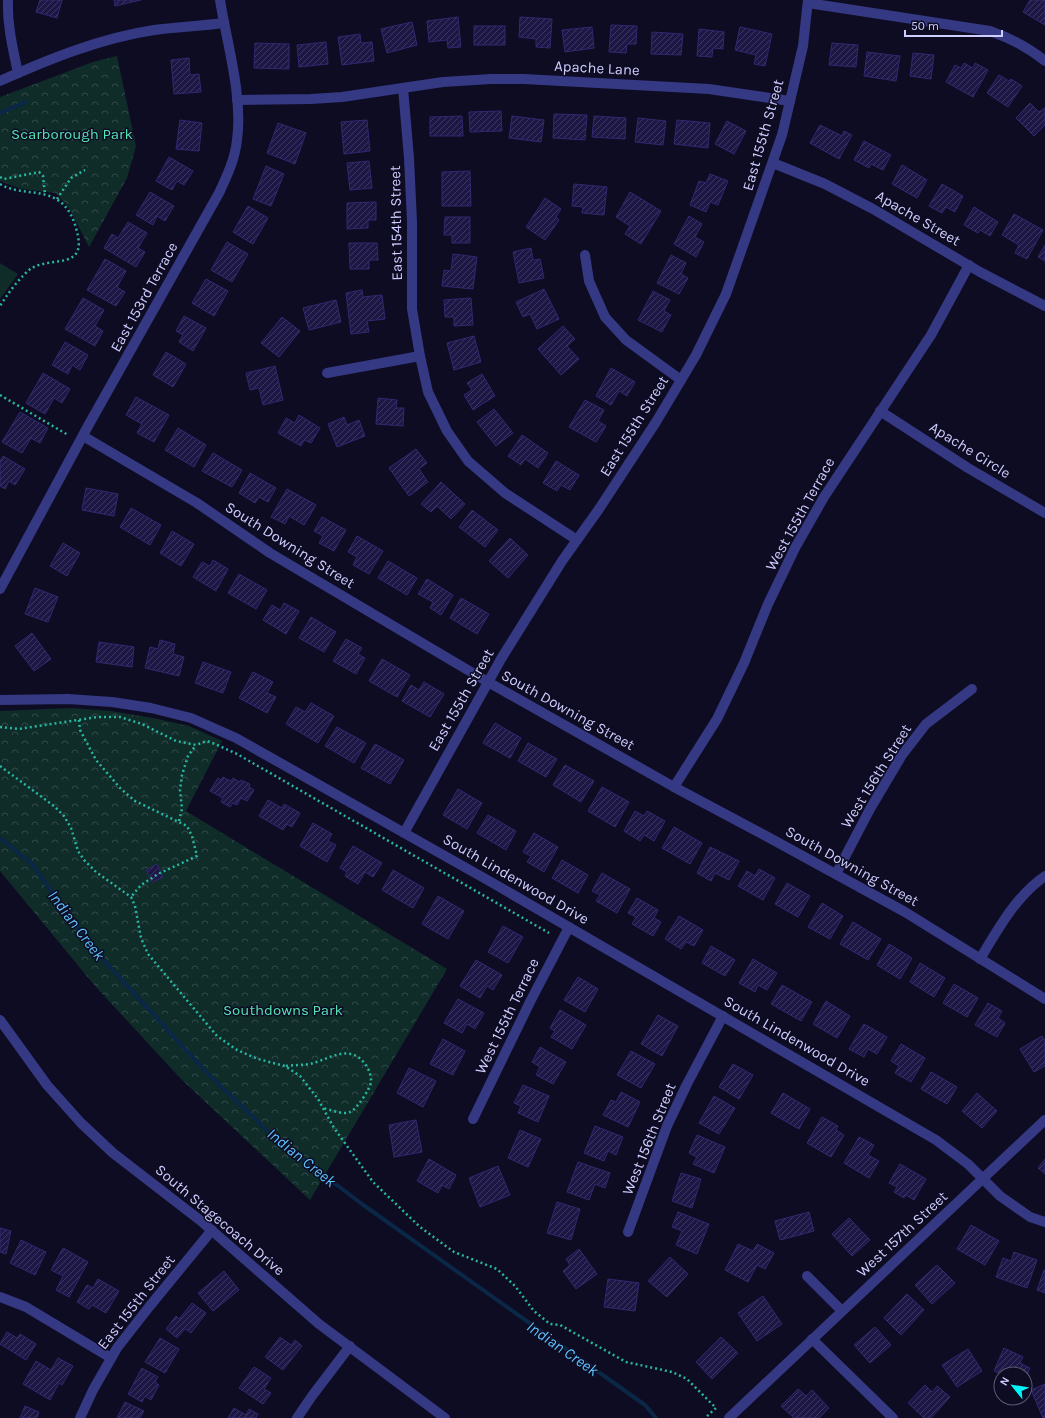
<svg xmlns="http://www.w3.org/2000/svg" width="1045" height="1418" font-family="Karla,sans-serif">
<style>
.forest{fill:url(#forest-crowns)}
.garden{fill:#0f2c29}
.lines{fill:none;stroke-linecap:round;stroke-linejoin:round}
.stream{stroke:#0a2748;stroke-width:4}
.building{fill:url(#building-hatch);stroke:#302871}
.path{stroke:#27b8a3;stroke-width:2.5;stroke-dasharray:2 3;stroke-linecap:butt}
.minor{stroke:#353883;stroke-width:10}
.labels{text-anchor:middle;stroke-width:3;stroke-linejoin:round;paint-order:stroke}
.street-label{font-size:15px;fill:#cecdff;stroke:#0e0c22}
.park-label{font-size:15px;fill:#53e5b4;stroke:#0e0c22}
.water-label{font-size:16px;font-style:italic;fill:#5bc1ff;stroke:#0e0c22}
</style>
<defs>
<pattern id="forest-crowns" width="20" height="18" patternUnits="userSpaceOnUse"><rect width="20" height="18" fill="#0f2c29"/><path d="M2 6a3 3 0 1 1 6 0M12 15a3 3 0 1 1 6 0" fill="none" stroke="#314949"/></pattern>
<pattern id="building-hatch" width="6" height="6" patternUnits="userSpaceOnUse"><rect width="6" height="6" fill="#1c1744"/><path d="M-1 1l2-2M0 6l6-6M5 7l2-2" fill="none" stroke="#3c3860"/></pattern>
</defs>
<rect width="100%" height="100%" fill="#0e0c22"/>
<g class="forest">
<path d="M117 56 136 146 127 178 89 247 69 208 56 193 21 189 0 181V97L93 62Z"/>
<path d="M72 708 111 711 153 718 189 726 222 741 186 811 447 969 310 1200 182 1080 95 986 0 871V711Z"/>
</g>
<path class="garden" d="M0 263 18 274 0 299Z"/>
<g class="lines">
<g class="stream">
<path d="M0 113 26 102"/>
<path d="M0 838 32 864 89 944 207 1073 275 1138 362 1204 645 1405 656 1418"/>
</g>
</g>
<g class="building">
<path d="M40 0H62L57 18 36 12Z"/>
<path d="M114 0H141L115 6Z"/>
<path d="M1030 0H1045V25L1023 12Z"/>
<path d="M458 17 461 47 448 48 447 40 429 42 427 21Z"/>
<path d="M520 17 552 19 550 48 536 47V39L519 37Z"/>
<path d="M412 22 417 45 387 53 381 29Z"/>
<path d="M611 25 637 26 636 44H627L626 53 609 52Z"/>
<rect x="474" y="26" width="31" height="19"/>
<path d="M592 27 594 48 565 52 562 30Z"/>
<path d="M740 27 772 34 765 66 754 64 756 55 735 50Z"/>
<path d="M699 29 724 32 723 49 713 48 712 57 697 56Z"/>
<path d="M652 32 683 34 681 55 651 54Z"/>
<path d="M360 34 361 43 372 42 374 61 342 65 338 37Z"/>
<path d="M326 42 328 64 299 67 297 45Z"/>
<path d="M255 43 289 44V69L254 68Z"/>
<path d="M832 43 858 45 856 67 829 65Z"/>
<path d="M867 52 900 56 896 81 864 76Z"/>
<path d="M913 53 934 55 931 79 910 76Z"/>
<path d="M189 58 190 75 199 74 201 92 174 94 171 60Z"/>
<path d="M964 63 973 68 975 63 988 70 973 97 946 82 955 65 961 68Z"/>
<path d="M999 75 1009 81 1011 79 1022 86 1008 107 987 93Z"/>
<path d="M1030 103 1039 112 1045 108V125L1034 136 1016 118Z"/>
<path d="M501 111 502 131 470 132 469 112Z"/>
<path d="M554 114 587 115 585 140 553 138Z"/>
<path d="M462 116 463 136H430V117Z"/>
<path d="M512 116 544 120 541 142 509 138Z"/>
<path d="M594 116 626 118 625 139 592 137Z"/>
<path d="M638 118 666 121 663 145 635 142Z"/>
<path d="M180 120 202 123 199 151 176 149Z"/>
<path d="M367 120 370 151 344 154 341 122Z"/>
<path d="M677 120 710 123 708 148 674 144Z"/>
<path d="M727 121 746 131 734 154 715 144Z"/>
<path d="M278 123 306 133 295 164 267 153Z"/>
<path d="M820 125 842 136 844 131 852 135 839 159 810 143Z"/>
<path d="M864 141 891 155 883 170 871 164 869 168 854 160Z"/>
<path d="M169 157 193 171 184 185 177 181 172 190 156 181Z"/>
<path d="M369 161 372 188 350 190 347 163Z"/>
<path d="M902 165 927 180 917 198 892 184Z"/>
<path d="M266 166 284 174 271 206 253 199Z"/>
<path d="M470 171 471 206H442V172Z"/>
<path d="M710 174 728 181 718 205 710 202 706 212 690 205 699 181 706 183Z"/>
<path d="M574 184 607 187 604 215 582 213 583 207 572 206Z"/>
<path d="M942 184 963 196 955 212 946 207 942 213 929 206Z"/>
<path d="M150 192 174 206 165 221 157 216 153 225 136 215Z"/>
<path d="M630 192 661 211 641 244 625 234 630 226 616 217Z"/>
<path d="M545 198 561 209 556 217 559 220 545 240 526 227Z"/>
<path d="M376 202V220H368V228L347 229V203Z"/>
<path d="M248 206 268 218 253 244 233 232Z"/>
<path d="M974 207 998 222 990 236 980 230 978 233 964 225Z"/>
<path d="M1014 214 1043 230 1027 259 1015 253 1019 245 1002 235Z"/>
<path d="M689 216 702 224 695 237 704 242 696 257 674 244Z"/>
<path d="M445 217H470V243H452V235H444Z"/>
<path d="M128 222 147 233 138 248 145 252 136 267 104 248 112 234 118 238Z"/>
<path d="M227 242 248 254 232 282 211 270Z"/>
<path d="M349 243H377L378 260H369V269H350Z"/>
<path d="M1045 245V261L1038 257Z"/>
<path d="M531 248 533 260 540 259 544 278 519 283 513 252Z"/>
<path d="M453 254 477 257 473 289 442 286 444 270 451 271Z"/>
<path d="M671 255 686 263 681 274 688 278 679 294 657 283Z"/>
<path d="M105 259 126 271 117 287 125 292 116 306 87 290Z"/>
<path d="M206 279 228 291 214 316 192 303Z"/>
<path d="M544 289 559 319 537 329 530 314 523 317 516 302Z"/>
<path d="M362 290 363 297 382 295 385 319 367 321 369 332 351 334 346 293Z"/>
<path d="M653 291 670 300 664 311 671 315 662 332 638 320Z"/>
<path d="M83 298 104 310 95 326 103 331 95 346 65 329Z"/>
<path d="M471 298 473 325 454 326V317H445L444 300Z"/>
<path d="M336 300 341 322 309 330 303 308Z"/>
<path d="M184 316 206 328 193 351 179 342 183 335 176 331Z"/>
<path d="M282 317 300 331 279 357 261 343Z"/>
<path d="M563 326 575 339 567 346 579 359 561 375 538 349Z"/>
<path d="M474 336 481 362 454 370 447 343Z"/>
<path d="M65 342 88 355 80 370 72 365 68 374 52 365Z"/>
<path d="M166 352 186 364 173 387 153 375Z"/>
<path d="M275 366 283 400 263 405 259 388 250 390 246 373Z"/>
<path d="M611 368 635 382 627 396 619 391 611 405 596 396Z"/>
<path d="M43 373 70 389 62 403 54 398 45 414 26 403Z"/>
<path d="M482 374 495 396 473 410 464 395 472 390 467 383Z"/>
<path d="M136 397 169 415 154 442 137 433 142 424 126 415Z"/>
<path d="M378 398 397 400 396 408H404L403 426 376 424Z"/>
<path d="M585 400 604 410 598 421 606 426 596 442 569 427Z"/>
<path d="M494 409 513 433 496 446 477 422Z"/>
<path d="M20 412 48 428 40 443 31 438 22 453 2 442Z"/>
<path d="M299 415 320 428 311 443 304 440 301 446 278 433 286 418 295 423Z"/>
<path d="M344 417 347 425 359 420 365 436 337 447 328 424Z"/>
<path d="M178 428 206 445 194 467 165 450Z"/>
<path d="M522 435 548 453 538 468 525 459 521 465 508 456Z"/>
<path d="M416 449 427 463 419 469 428 482 409 496 389 468Z"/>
<path d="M213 453 242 470 232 487 202 471Z"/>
<path d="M3 456 25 469 15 485 9 481 5 489 0 486V461Z"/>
<path d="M556 461 579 475 570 490 561 485 557 491 543 483Z"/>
<path d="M250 473 276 488 268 502 259 497 255 503 239 493Z"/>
<path d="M441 482 465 504 451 519 437 506 431 512 421 504Z"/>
<path d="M86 488 118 494 114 516 82 510Z"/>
<path d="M287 489 316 505 304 525 289 516 285 524 271 517Z"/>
<path d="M131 508 161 525 150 545 120 527Z"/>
<path d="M472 510 498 530 485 547 459 527Z"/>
<path d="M322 517 346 530 334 551 319 543 323 536 314 531Z"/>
<path d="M172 531 194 544 181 566 160 553Z"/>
<path d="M357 536 383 551 369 574 353 565 357 557 348 552Z"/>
<path d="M510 538 528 555 508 578 489 561Z"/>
<path d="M63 543 80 553 67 576 50 566Z"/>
<path d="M213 560 228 569 216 591 193 577 202 562 210 566Z"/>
<path d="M388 561 417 578 407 595 378 578Z"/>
<path d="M239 574 267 590 256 609 228 593Z"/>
<path d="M427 579 453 595 441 615 430 608 433 602 418 594Z"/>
<path d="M35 588 58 597 48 622 25 614Z"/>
<path d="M461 598 489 614 477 634 450 618Z"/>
<path d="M284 603 299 611 286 634 263 620 272 605 280 610Z"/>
<path d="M311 617 336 632 324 652 299 638Z"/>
<path d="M32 633 51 659 34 671 15 646Z"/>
<path d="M346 639 362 648 358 654 365 658 356 674 333 661Z"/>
<path d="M160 640 175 644 173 654 184 657 179 676 145 668 150 647 158 649Z"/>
<path d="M99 642 134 647 132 667 96 662Z"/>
<path d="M382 659 410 675 397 697 369 681Z"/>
<path d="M203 662 231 672 223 693 195 683Z"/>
<path d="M253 672 273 682 267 693 276 697 267 713 239 698Z"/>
<path d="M424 682 444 694 430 717 402 701 411 685 419 690Z"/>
<path d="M311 703 334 716 318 743 286 724 296 707 305 712Z"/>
<path d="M495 723 521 738 510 758 483 743Z"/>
<path d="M337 727 366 743 354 763 325 746Z"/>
<path d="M528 743 557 759 546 777 518 761Z"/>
<path d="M375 744 404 760 390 784 361 768Z"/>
<path d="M565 765 594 781 581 802 553 785Z"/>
<path d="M223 777 231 781 233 778 240 782 241 780 250 784 249 787 254 790 247 801 241 798 237 805 233 803 230 807 221 802 223 798 210 791 218 778 221 780Z"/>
<path d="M602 787 629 802 615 827 588 811Z"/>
<path d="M458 789 482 803 467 829 443 815Z"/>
<path d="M268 800 282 808 284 804 300 813 292 827 287 824 283 830 259 816Z"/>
<path d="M635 811 644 816 647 811 665 821 654 841 644 835 640 841 624 831Z"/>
<path d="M488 815 516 831 506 850 477 833Z"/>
<path d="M313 823 332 834 328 841 336 845 327 862 300 846Z"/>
<path d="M674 827 702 843 690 864 662 848Z"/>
<path d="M534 833 558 847 544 872 527 862 531 856 523 852Z"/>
<path d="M353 846 382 863 373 877 365 872 358 884 345 876 347 872 340 868Z"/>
<path d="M710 847 739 861 729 880 715 873 711 881 697 873Z"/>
<path d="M562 860 588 875 578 893 552 878Z"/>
<path d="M157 864 163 877 152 882 146 870Z"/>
<path d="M759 869 775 878 763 900 738 886 747 871 755 876Z"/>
<path d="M393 870 424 888 413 908 382 890Z"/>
<path d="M602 873 630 889 617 913 596 901 600 895 592 891Z"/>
<path d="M787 883 810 896 798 917 775 904Z"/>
<path d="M438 896 464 911 448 939 422 924Z"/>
<path d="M637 898 658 910 654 918 661 922 653 936 632 924 636 917 628 913Z"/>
<path d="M822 903 843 916 830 939 808 927Z"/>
<path d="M679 916 703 930 694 946 686 942 681 949 665 939Z"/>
<path d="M853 922 881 939 868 960 840 944Z"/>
<path d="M503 926 523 937 508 963 488 952Z"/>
<path d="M889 944 912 958 900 979 877 965Z"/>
<path d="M711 946 735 960 725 976 702 963Z"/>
<path d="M753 959 777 973 767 990 758 985 755 992 739 983Z"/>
<path d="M476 960 502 975 493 990 487 986 480 998 460 986Z"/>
<path d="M920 963 945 978 934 997 910 982Z"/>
<path d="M578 977 598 989 585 1012 564 1000Z"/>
<path d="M954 984 978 998 967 1017 943 1003Z"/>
<path d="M782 985 812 1002 801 1021 771 1004Z"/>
<path d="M458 999 484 1013 475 1029 467 1024 462 1033 444 1023Z"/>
<path d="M826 1001 850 1016 837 1038 813 1024Z"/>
<path d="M988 1003 1002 1011 998 1018 1005 1023 997 1037 975 1025Z"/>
<path d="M560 1010 586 1025 572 1049 551 1037 555 1031 550 1028Z"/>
<path d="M658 1015 678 1026 662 1056 641 1044Z"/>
<path d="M864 1024 887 1037 877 1054 868 1049 864 1057 849 1049Z"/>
<path d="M1042 1036 1045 1040V1066L1034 1072 1020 1049Z"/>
<path d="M443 1039 465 1051 453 1075 430 1064Z"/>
<path d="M901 1044 925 1058 911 1082 895 1073 899 1066 891 1061Z"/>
<path d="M540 1047 566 1062 553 1084 536 1075 540 1067 532 1062Z"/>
<path d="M631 1051 655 1064 641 1088 617 1075Z"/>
<path d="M733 1064 753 1075 739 1099 719 1087Z"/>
<path d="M409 1068 436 1081 423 1107 397 1093Z"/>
<path d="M931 1072 957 1087 947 1104 921 1089Z"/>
<path d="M523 1085 549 1096 538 1122 518 1113 521 1106 514 1103Z"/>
<path d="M621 1092 640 1102 628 1127 603 1115 611 1100 616 1102Z"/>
<path d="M783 1093 810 1109 799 1129 771 1113Z"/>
<path d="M977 1093 997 1111 982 1128 962 1111Z"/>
<path d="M714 1096 735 1108 719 1134 699 1123Z"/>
<path d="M822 1117 838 1126 836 1130 844 1135 831 1157 807 1143Z"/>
<path d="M416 1120 422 1152 394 1157 389 1125Z"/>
<path d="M595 1126 623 1137 616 1155 608 1151 604 1161 584 1153Z"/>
<path d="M520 1130 541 1139 528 1167 508 1158Z"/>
<path d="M697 1135 725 1147 714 1173 693 1164 697 1157 689 1153Z"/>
<path d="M859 1137 874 1145 868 1155 879 1161 869 1178 844 1163Z"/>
<path d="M429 1159 456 1175 449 1189 442 1185 438 1193 417 1181Z"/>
<path d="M1045 1159V1174L1038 1168Z"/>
<path d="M578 1162 610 1173 605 1188 595 1184 589 1200 567 1192Z"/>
<path d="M900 1164 926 1179 914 1200 906 1195 904 1198 894 1192 897 1187 889 1183Z"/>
<path d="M498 1166 510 1195 480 1207 469 1178Z"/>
<path d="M681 1173 701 1179 692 1208 672 1201Z"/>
<path d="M557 1202 580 1209 571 1240 547 1233Z"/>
<path d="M678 1212 709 1224 697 1254 676 1245 682 1231 672 1227Z"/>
<path d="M809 1212 814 1231 780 1240 775 1221Z"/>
<path d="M849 1218 870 1240 852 1256 832 1234Z"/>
<path d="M971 1225 999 1241 985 1265 957 1249Z"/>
<path d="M0 1228 11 1231 6 1254 0 1252Z"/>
<path d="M21 1240 46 1252 35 1275 10 1263Z"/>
<path d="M738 1244 753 1251 757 1244 774 1253 765 1269 757 1265 748 1282 725 1270Z"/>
<path d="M63 1248 88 1262 69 1297 56 1290 63 1276 51 1270Z"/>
<path d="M579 1249 597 1274 576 1289 563 1271 570 1265 566 1259Z"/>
<path d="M1014 1252 1037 1260 1027 1288 996 1277 1003 1258 1011 1261Z"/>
<path d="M670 1257 688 1274 667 1297 648 1281Z"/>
<path d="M937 1265 955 1283 932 1304 915 1285Z"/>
<path d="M1044 1270H1045V1293L1037 1290Z"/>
<path d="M224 1271 239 1290 213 1311 198 1293Z"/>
<path d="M98 1279 119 1291 106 1313 92 1305 89 1309 77 1302 87 1285 93 1288Z"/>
<path d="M608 1279 639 1283 635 1311 604 1307Z"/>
<path d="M907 1294 924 1310 901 1335 884 1318Z"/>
<path d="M763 1296 782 1324 757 1341 738 1313Z"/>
<path d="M192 1303 206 1313 191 1333 185 1329 177 1338 166 1329 176 1316 179 1319Z"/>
<path d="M875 1327 891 1345 870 1363 854 1345Z"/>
<path d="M7 1332 17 1338 20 1334 36 1344 26 1360 0 1344Z"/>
<path d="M280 1337 291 1345 295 1340 302 1346 283 1370 265 1357Z"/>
<path d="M721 1337 738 1353 712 1379 696 1362Z"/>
<path d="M160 1338 179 1349 165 1373 145 1362Z"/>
<path d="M1004 1348 1023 1357 1020 1363 1030 1368 1025 1379V1374H1002L994 1371Z"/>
<path d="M968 1349 982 1371 957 1387 942 1365Z"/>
<path d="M58 1358 73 1366 62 1385 59 1383 50 1400 23 1384 36 1361 51 1370Z"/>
<path d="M254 1367 271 1378 264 1389 271 1393 263 1404 239 1388Z"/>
<path d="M142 1368 158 1377 155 1382 159 1385 151 1400 145 1396 142 1402 128 1394Z"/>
<path d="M1045 1384V1418H1043L1031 1390Z"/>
<path d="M925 1385 932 1392 937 1386 950 1397 931 1418H924L908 1403Z"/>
<path d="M798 1389 806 1396 812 1390 829 1408 819 1418H794L781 1406Z"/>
<path d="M125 1402 144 1411 140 1418H117Z"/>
<path d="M25 1406 39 1412 37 1418H20Z"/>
<path d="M234 1408 246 1415 249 1409 258 1414 256 1418H228Z"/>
</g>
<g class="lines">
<g class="path">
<path d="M0 177 4 179 39 172 43 176 45 194"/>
<path d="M0 184C19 195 38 189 56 199 67 205 73 217 76 228 89 271 53 256 32 268 22 274 6 296 0 306"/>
<path d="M57 199 71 178 85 170"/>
<path d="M0 395 68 435"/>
<path d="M79 720 80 730 96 760 121 789 135 801 187 826 192 836 197 856 158 874 141 885 131 897"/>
<path d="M0 727 19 729 97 717H120L142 724 176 741 196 745 207 741 215 744 237 754 549 933"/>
<path d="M0 766 54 806 64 816 71 828 78 851 84 860 96 872 131 897 135 906 141 938 148 954 217 1036 237 1050 258 1059 285 1066 300 1076 318 1099 334 1128 373 1182 420 1227 454 1252 497 1269 515 1286 534 1311 550 1324 560 1325 626 1362 672 1372 687 1379 716 1408 705 1418"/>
<path d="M179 821 182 809 180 790 182 775 188 756 196 745"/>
<path d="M286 1066C294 1065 302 1065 310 1064 323 1061 338 1051 351 1054 362 1056 372 1071 371 1082 370 1089 357 1109 350 1112 343 1115 331 1110 323 1108"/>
</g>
<g class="minor">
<path d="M8 0C7 25 13 49 18 73"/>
<path d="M808 3 990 31C1010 38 1028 47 1045 61"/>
<path d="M0 81C49 59 101 38 154 30 177 27 201 26 224 23"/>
<path d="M403 88 409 158 412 222V309L420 356 428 392 447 431 468 461 505 493 577 540"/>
<path d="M237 100 311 99 342 97 443 82 491 79H524L709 89 790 101"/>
<path d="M773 163 825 184 873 209 980 272 1045 306"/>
<path d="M585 255 589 281 605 317 626 340 681 380"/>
<path d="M327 373 420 356"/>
<path d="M880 411 968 468 1045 513"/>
<path d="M83 436 197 503 270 553 488 682 674 787 766 836 905 912 1045 999"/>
<path d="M0 589 88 426 219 193C227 176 235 159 237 140 243 96 227 44 220 0"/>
<path d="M0 700 68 699 112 702 151 708 191 718 236 738 491 882 936 1140 968 1164 1000 1196 1030 1217 1045 1222"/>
<path d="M674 787 717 719 744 663 768 604 795 548 824 497 931 335 969 265"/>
<path d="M404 833 501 659 562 561 599 509 656 422 696 355 726 294 782 135 803 46 808 0"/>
<path d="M836 874 870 809 902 755 926 724 972 689"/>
<path d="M980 959C998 929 1016 896 1045 876"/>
<path d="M0 1020 47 1085 81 1123 113 1153 201 1221 319 1324 445 1418"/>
<path d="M473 1119 531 1000 569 927"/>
<path d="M628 1232 667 1126 687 1084 723 1016"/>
<path d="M807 1276 842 1311"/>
<path d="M0 1297 26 1307 111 1358"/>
<path d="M812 1339 893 1418"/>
<path d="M80 1418 93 1390 117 1348 149 1307 212 1230"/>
<path d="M297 1418 312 1396 350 1346"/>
<path d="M729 1418 1045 1120"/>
</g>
</g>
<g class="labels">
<g class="street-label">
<text transform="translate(597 68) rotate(3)" y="5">Apache Lane</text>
<text transform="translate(763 135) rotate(-74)" y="5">East 155th Street</text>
<text transform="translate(918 218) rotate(30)" y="5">Apache Street</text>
<text transform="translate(396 223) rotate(-91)" y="5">East 154th Street</text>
<text transform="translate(144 297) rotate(-61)" y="5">East 153rd Terrace</text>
<text transform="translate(634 426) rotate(-58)" y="5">East 155th Street</text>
<text transform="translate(970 450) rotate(32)" y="5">Apache Circle</text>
<text transform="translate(800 514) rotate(-61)" y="5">West 155th Terrace</text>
<text transform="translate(290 545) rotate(32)" y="5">South Downing Street</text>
<text transform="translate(461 700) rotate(-60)" y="5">East 155th Street</text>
<text transform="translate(568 710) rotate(29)" y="5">South Downing Street</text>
<text transform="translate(876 776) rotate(-58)" y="5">West 156th Street</text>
<text transform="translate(852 866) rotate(29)" y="5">South Downing Street</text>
<text transform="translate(516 879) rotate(30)" y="5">South Lindenwood Drive</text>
<text transform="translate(507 1016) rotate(-64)" y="5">West 155th Terrace</text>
<text transform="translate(797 1041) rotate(30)" y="5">South Lindenwood Drive</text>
<text transform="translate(649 1139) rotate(-68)" y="5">West 156th Street</text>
<text transform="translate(220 1220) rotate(40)" y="5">South Stagecoach Drive</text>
<text transform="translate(902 1234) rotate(-43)" y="5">West 157th Street</text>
<text transform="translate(136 1302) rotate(-52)" y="5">East 155th Street</text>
</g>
<g class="park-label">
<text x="72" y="139">Scarborough Park</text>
<text x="283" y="1015">Southdowns Park</text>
</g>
<g class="water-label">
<text transform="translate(77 925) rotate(53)" y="6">Indian Creek</text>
<text transform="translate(302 1157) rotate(39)" y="6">Indian Creek</text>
<text transform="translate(563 1348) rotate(35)" y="6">Indian Creek</text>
</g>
</g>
<g transform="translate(1013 1386) rotate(300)"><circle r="19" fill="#0e0c22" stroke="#5b597a"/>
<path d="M0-3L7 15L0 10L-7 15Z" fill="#00f4f8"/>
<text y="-6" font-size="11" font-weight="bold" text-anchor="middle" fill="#cecdff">N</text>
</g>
<path d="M905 30v6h97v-6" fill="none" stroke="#cecdff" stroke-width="2"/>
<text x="911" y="30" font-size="12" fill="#cecdff" stroke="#0e0c22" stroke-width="3" paint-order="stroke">50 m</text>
</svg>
